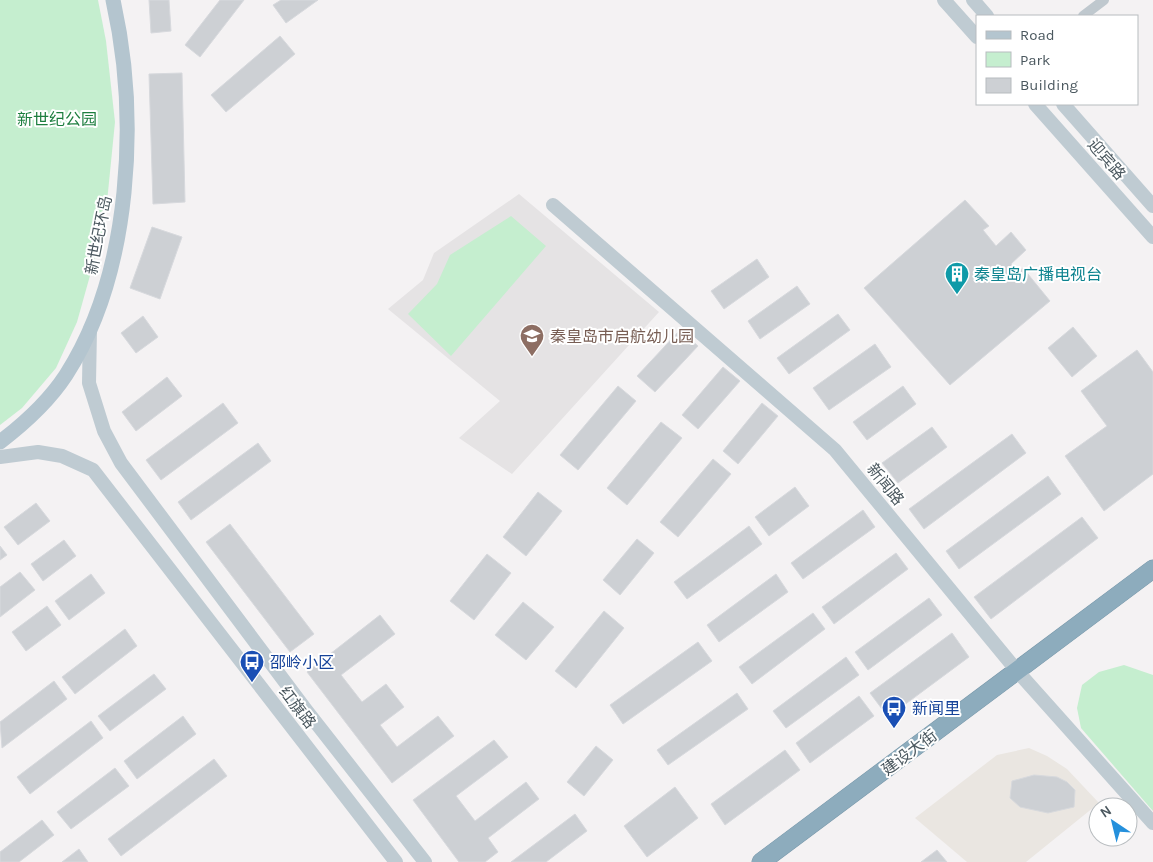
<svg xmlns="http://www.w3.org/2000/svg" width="1153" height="862" font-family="Karla,'Noto Sans SC',sans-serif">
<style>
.commercial{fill:#eae6e1}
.education{fill:#e5e3e4}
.green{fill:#c5eecf}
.building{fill:#cdd0d4;stroke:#d7d9dd}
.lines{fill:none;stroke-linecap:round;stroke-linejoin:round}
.highway-casing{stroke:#7897a9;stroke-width:19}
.street{stroke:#bfc8ce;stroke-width:10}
.secondary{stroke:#bfcbd2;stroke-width:14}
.primary{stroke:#b4c5cf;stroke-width:15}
.highway{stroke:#8dacbd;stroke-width:18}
.labels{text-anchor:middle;stroke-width:4;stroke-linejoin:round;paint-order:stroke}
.park-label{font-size:16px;fill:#1d7e3f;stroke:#fff}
.street-label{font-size:16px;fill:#4b585f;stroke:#fff}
.culture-label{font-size:16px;fill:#0d838f;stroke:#fff;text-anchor:start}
.education-label{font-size:16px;fill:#785e54;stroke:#fff;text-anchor:start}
.transit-label{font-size:16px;fill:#164399;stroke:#fff;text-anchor:start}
</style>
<rect width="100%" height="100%" fill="#f4f2f3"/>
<path class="commercial" d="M1029 748 1047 756 1067 769 1099 803 1026 862H967L915 818 997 755Z"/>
<path class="education" d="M519 194 659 312 512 474 459 438 500 401 388 309 423 280 434 253Z"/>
<g class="green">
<path d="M0 0H98L106 41 115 122 105 222 77 322 56 368 22 408 0 425Z"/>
<path d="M511 216 546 246 451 356 408 314 437 284 450 255Z"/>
<path d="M1124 665 1153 675V811L1081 728 1077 708 1082 685 1099 672Z"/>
</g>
<g class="building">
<path d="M149 0H169L171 31 151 33Z"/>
<path d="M220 0H244L200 57 185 45Z"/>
<path d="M281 0H318L286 23 273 5Z"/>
<path d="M280 36 295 54 226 112 211 95Z"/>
<path d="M182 73 185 202 153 204 149 74Z"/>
<path d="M965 200 989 226 983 230 996 246 1011 232 1026 250 1011 264 1018 272 1023 268 1050 301 950 385 864 288Z"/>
<path d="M152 227 182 237 160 299 130 288Z"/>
<path d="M757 259 769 277 724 309 711 291Z"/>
<path d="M797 286 810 304 760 339 748 321Z"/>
<path d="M838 314 850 330 789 374 777 358Z"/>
<path d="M143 316 158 337 136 353 121 333Z"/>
<path d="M1073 327 1097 356 1072 377 1048 348Z"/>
<path d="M680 330 698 346 655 392 637 376Z"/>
<path d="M875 344 891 367 829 410 813 388Z"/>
<path d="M1137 350 1153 372V474L1104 511 1065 456 1107 426 1081 391Z"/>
<path d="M723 367 740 381 698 429 682 415Z"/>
<path d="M167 377 182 396 136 431 122 412Z"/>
<path d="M618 386 636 401 578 470 560 455Z"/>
<path d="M903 386 916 404 867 440 853 422Z"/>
<path d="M223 403 238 423 161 480 146 460Z"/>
<path d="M762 403 778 416 738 464 723 451Z"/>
<path d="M661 422 682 438 627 505 607 488Z"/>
<path d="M932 427 947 447 898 483 882 463Z"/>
<path d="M1012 434 1026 453 924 529 909 509Z"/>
<path d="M258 443 271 461 191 520 178 502Z"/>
<path d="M713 459 731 474 678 537 660 522Z"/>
<path d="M1048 476 1061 494 959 569 946 551Z"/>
<path d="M795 487 809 506 769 536 755 517Z"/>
<path d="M538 492 562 511 526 556 503 537Z"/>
<path d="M36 503 50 521 18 545 4 527Z"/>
<path d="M863 510 875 527 803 579 791 563Z"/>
<path d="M1082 517 1098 538 991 619 974 597Z"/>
<path d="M230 524 314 634 290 652 206 542Z"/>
<path d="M749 526 762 544 687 599 674 582Z"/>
<path d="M637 539 654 553 620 595 603 580Z"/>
<path d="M64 540 76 556 43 581 31 564Z"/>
<path d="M0 546 7 555 0 560Z"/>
<path d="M896 553 908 569 834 624 822 607Z"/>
<path d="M487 554 511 573 474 620 450 601Z"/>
<path d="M20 572 35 590 0 617V587Z"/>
<path d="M91 574 105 593 69 620 55 601Z"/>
<path d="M776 574 788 592 719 642 707 625Z"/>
<path d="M929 598 942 615 868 670 855 652Z"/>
<path d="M523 602 554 627 526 660 495 635Z"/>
<path d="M47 606 61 625 26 651 12 632Z"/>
<path d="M604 611 624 628 576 688 555 671Z"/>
<path d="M813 613 825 629 752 684 739 667Z"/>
<path d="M380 615 395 634 341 675 362 702 386 684 404 707 380 725 397 747 438 716 454 736 392 783 307 672Z"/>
<path d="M125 629 137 646 75 694 62 677Z"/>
<path d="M952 633 969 657 888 717 870 693Z"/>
<path d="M698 642 712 661 623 724 610 705Z"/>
<path d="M846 657 859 675 786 728 773 711Z"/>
<path d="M154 674 166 689 110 731 98 716Z"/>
<path d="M54 681 67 699 2 748 0 722Z"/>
<path d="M737 693 748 709 668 765 657 750Z"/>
<path d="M859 696 874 716 810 763 796 743Z"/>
<path d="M183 716 196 734 137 779 124 761Z"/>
<path d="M91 721 103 738 30 794 17 777Z"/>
<path d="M494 740 508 757 456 796 475 821 526 782 539 799 488 838 498 852 485 862H459L413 800Z"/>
<path d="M596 746 613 760 584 796 567 782Z"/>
<path d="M785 750 800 770 725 825 711 804Z"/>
<path d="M214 759 227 776 121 856 108 839Z"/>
<path d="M115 768 129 786 71 829 57 812Z"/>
<path d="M1034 775 1057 777 1067 782 1075 790 1074 807 1048 813 1020 807 1010 798 1012 781Z"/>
<path d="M675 787 698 818 647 857 624 826Z"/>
<path d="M575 814 587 831 546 862H511Z"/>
<path d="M42 820 54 835 19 862H0V852Z"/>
<path d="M79 849 88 862H62Z"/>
<path d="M937 850 947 862H921Z"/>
</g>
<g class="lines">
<defs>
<path id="highway" d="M761 862 1153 569"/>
</defs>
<use href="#highway" class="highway-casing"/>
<path class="street" d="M1083 16 1104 0"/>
<g class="secondary">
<path d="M944 0 977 37"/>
<path d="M973 0 987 16"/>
<path d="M1035 104 1153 237"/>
<path d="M1063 104 1153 206"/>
<path d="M553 205 835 450 1018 672 1153 823"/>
<path d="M90 329 89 383 104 431 121 463 306 710 425 862"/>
<path d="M0 457 38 452 62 456 93 470 396 862"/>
</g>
<path class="primary" d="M0 442C25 423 49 401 66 375 132 272 139 116 113 0"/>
<use href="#highway" class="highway"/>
</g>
<defs>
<symbol id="building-pin" viewBox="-11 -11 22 30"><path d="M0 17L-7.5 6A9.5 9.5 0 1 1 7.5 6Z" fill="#0f9aa8" stroke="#fff"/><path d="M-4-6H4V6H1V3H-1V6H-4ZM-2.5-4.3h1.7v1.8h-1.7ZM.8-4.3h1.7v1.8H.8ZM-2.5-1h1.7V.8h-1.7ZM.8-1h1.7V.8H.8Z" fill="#fff"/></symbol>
<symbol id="school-pin" viewBox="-11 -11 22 30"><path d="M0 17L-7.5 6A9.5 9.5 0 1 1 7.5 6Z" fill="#8d6e63" stroke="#fff"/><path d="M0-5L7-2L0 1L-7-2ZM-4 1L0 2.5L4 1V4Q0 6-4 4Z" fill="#fff"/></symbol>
<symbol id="bus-pin" viewBox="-11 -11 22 30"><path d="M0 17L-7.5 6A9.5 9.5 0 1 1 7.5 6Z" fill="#1a4fb4" stroke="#fff"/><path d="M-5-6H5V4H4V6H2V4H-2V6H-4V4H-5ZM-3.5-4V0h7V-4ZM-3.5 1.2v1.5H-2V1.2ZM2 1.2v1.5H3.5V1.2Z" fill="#fff"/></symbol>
</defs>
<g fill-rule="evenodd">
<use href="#building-pin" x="943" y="260" width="28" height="38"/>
<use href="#school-pin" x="518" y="322" width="28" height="38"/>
<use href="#bus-pin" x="238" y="648" width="28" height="38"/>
<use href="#bus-pin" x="880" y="694" width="28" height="38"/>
</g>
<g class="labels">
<g class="park-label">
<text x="57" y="125">新世纪公园</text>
</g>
<g class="street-label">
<text transform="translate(1107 159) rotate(49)" y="6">迎宾路</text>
<text transform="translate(98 235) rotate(-79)" y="6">新世纪环岛</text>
<text transform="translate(886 484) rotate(51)" y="6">新闻路</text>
<text transform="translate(298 707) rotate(52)" y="6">红旗路</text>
<text transform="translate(909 752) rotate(-37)" y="6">建设大街</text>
</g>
<g class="culture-label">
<text x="974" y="280">秦皇岛广播电视台</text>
</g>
<g class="education-label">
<text x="550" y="342">秦皇岛市启航幼儿园</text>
</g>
<g class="transit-label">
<text x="270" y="668">邵岭小区</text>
<text x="912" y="714">新闻里</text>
</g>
</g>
<rect x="976" y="15" width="162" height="90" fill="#ffffff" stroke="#b7bcbf"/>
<rect x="986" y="31" width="25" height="8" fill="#b4c5cf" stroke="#b7bcbf"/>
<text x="1020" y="40" font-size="15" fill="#4b585f">Road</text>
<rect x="986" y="52" width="25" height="15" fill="#c5eecf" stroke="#b7bcbf"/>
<text x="1020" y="65" font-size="15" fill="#4b585f">Park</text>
<rect x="986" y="78" width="25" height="15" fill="#cdd0d4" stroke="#b7bcbf"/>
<text x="1020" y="90" font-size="15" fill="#4b585f">Building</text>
<g transform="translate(1113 822) rotate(325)"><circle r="24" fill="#ffffff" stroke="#b7bcbf"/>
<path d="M0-4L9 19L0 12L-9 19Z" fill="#2590dc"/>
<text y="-8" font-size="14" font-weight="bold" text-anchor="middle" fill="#4b585f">N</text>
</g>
</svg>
